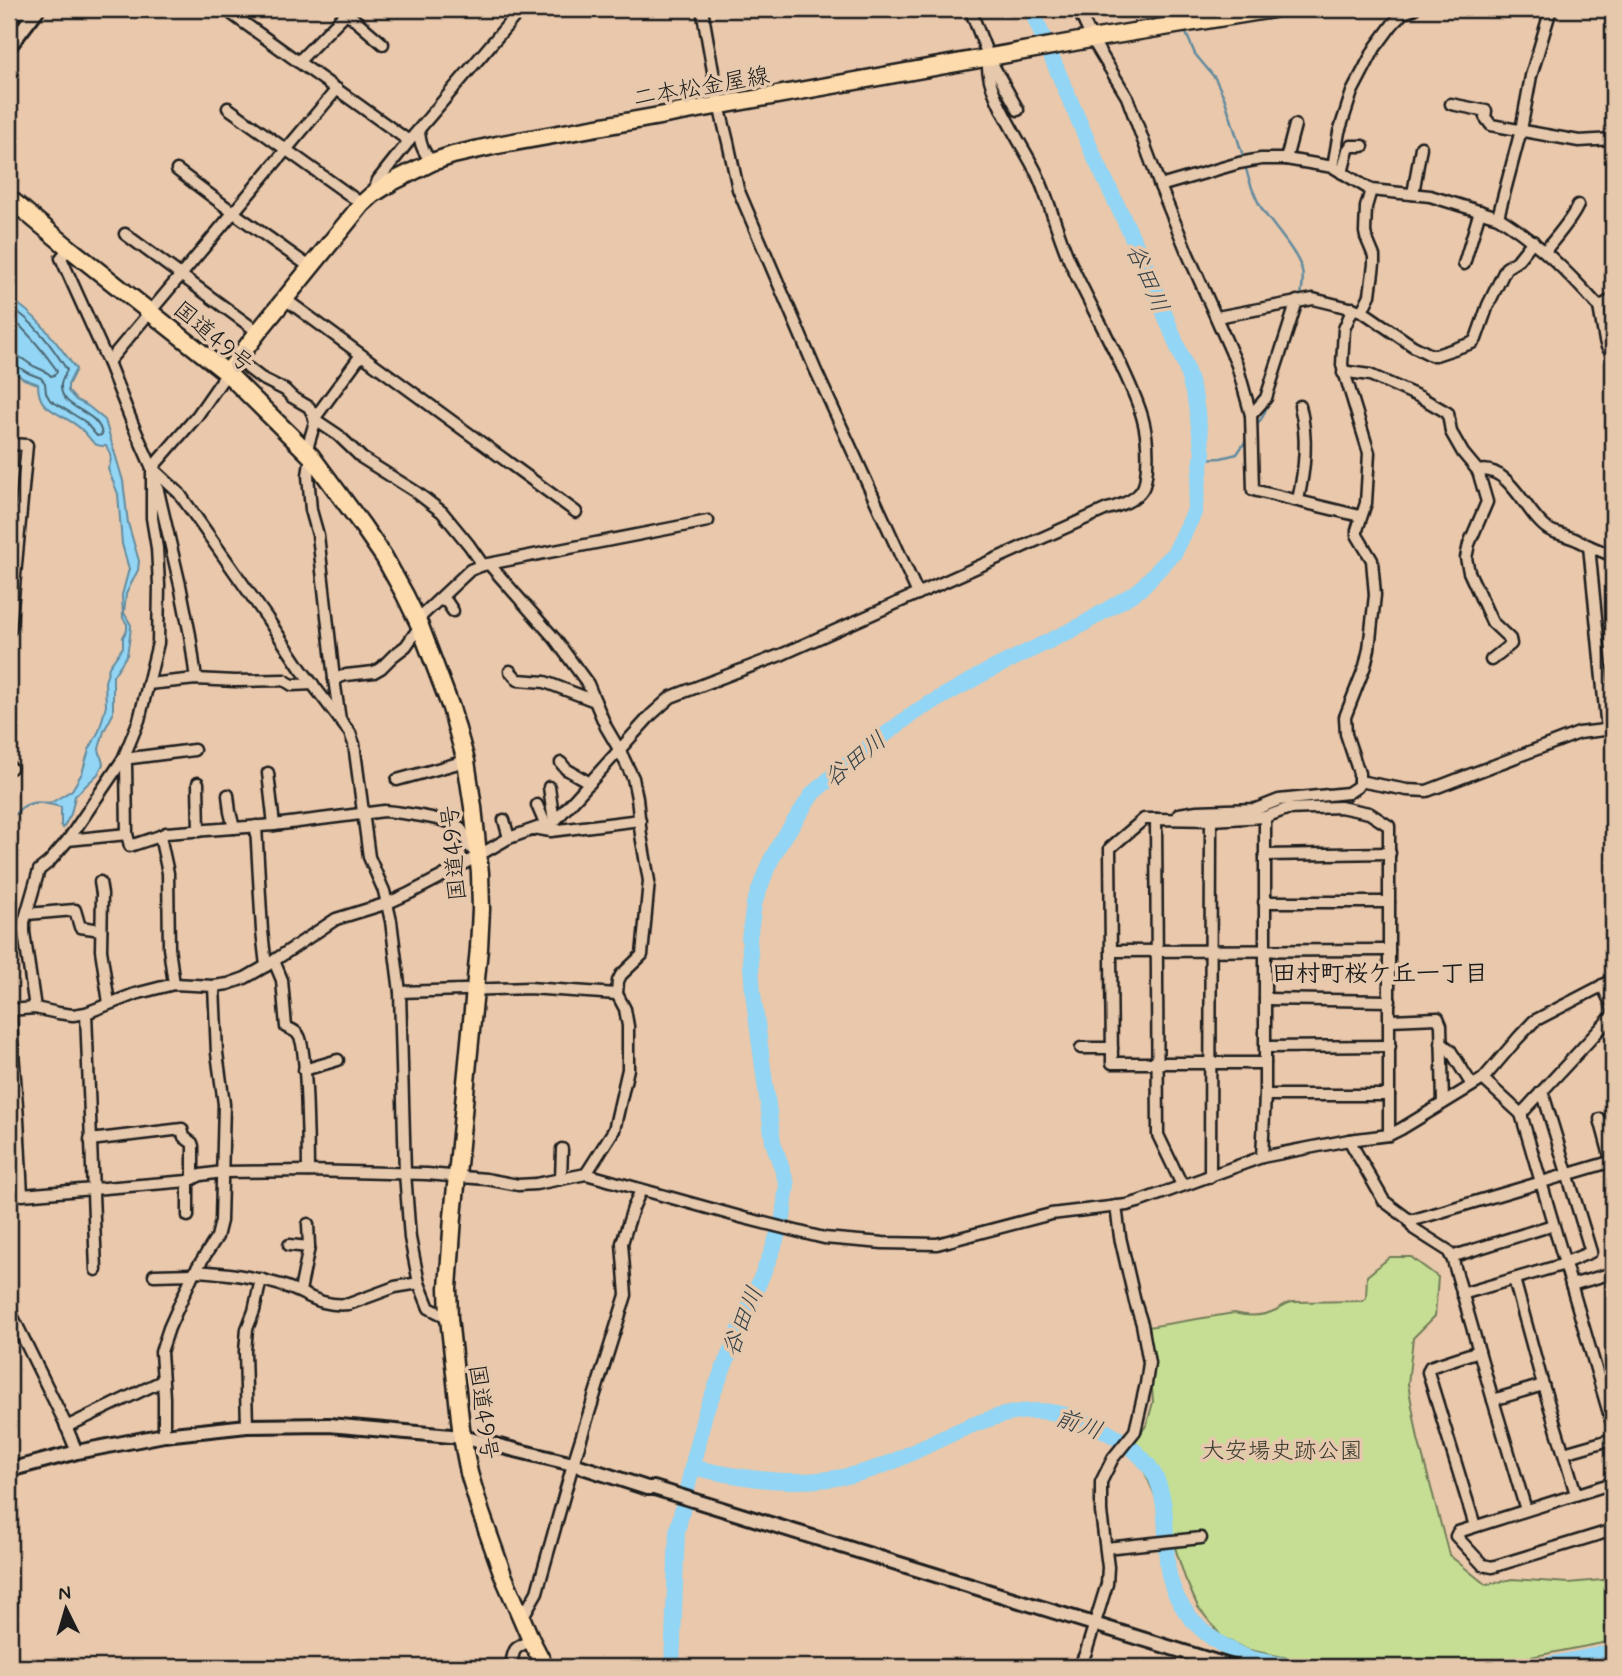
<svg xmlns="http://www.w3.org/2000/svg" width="1622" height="1676" font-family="Mynerve,'Klee One',sans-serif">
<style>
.green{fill:#c6de94;stroke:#717d58;stroke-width:2}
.water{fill:#92d5f4;stroke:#638b9e;stroke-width:2}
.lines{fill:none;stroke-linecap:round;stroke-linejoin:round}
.shore{stroke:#4b6672;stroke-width:2}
.stream{stroke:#638b9e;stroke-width:2.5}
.river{stroke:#92d5f4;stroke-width:16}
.minor-casing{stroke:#1c1c1c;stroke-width:15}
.tertiary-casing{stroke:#1c1c1c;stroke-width:18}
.primary-casing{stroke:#1c1c1c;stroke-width:21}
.trunk-casing{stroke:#1c1c1c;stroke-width:21}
.minor{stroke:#e6c8ac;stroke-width:10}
.tertiary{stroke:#e6c8ac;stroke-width:12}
.primary{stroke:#fedbac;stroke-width:16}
.trunk{stroke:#fedbac;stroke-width:16}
.labels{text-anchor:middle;stroke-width:7;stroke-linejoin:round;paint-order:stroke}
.street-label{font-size:23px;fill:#1c1c1c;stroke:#e6c8ac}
.park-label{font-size:23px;fill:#36392e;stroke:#e6c8ac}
.water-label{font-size:24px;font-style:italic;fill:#344147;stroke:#e6c8ac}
.neighbourhood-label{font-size:24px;font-weight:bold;fill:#1c1c1c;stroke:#e6c8ac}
</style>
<rect width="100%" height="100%" fill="#eac8ac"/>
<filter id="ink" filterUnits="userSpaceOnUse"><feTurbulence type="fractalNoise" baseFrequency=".0143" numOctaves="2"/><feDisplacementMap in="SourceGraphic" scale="14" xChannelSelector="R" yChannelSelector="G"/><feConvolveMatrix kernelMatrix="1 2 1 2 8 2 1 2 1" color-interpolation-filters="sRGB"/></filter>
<g filter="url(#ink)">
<path class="green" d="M1390 1257H1411L1438 1277 1435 1316 1413 1338 1408 1384 1418 1439 1449 1555 1486 1585 1512 1579 1568 1583 1613 1579V1641L1479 1667H1356L1311 1663 1245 1649 1222 1637 1198 1607 1185 1578 1167 1523 1133 1445 1147 1424 1153 1402 1148 1327 1234 1313C1249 1317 1262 1317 1276 1310 1282 1306 1286 1303 1293 1302L1362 1301 1366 1298 1367 1276Z"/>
<path class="water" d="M9 298C38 315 56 342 76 369L68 385V391L76 400 88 406 105 420 123 481 128 523 139 561 138 570 126 594 124 613 131 625 130 636 127 655 113 676V714L104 731 99 749 103 764 98 774 75 796 71 814 63 828 61 826V807L49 804 72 790 82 773 89 750 99 731 106 706 105 682 109 667 123 647V637L127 630V624L123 618 122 595 129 569 122 544 118 494 108 469C112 461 112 455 106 446 91 447 92 438 81 429 71 419 55 415 44 404 39 398 38 392 38 384L24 379 9 369Z"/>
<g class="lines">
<g class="shore">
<path d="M9 306C34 321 52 346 67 370 65 375 61 380 61 385 59 410 100 410 102 435L97 436 84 421 50 400 46 393 45 383 41 378 28 373 14 364 9 363"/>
<path d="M9 316C28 332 42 349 56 369L57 372 54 375 51 376C45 369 37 369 30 364 23 359 18 355 9 354"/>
</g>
<g class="stream">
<path d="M1186 30V33L1195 54 1215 78 1224 97 1244 159"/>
<path d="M1245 165C1249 182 1254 196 1263 211 1274 227 1297 252 1302 270 1304 278 1302 288 1301 297"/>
<path d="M1289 341 1298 314"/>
<path d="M1255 428 1263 416 1271 397"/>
<path d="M1202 459 1221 458 1237 454 1247 439"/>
<path d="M9 823C19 806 30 799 49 804"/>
</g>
<g class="river">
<path d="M692 1467C748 1480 804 1488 860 1473 932 1454 1001 1387 1080 1420 1106 1430 1138 1447 1153 1472 1168 1498 1165 1530 1167 1560 1170 1605 1202 1637 1241 1655 1257 1662 1276 1663 1293 1667"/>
<path d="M672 1667 677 1532 705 1413 773 1249 783 1218 787 1184 773 1142 753 993 749 939 754 904 768 866 779 845 813 793 848 763 915 712 988 671 1080 626 1139 590 1175 552 1194 513 1203 453 1195 399 1186 368 1144 262 1093 154 1031 9"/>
<path d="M1537 1667 1613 1652"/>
</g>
<defs>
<g id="minor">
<path d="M239 9 233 15 409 141"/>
<path d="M702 9 719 105 728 142 738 189 815 369 918 594"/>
<path d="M970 9 989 58 1018 110"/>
<path d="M1078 9 1092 39 1127 97 1160 186 1187 252 1237 365 1251 415 1253 490 1360 516"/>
<path d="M9 12 35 13"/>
<path d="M347 13 383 44"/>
<path d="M1176 26 1178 9"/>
<path d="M298 62 350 9"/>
<path d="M1451 104 1486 111 1485 117 1491 125 1579 141 1613 139"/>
<path d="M228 108 362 204"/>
<path d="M419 131C420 144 423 152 432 162"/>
<path d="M1286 159 1295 125"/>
<path d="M1333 167 1339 132 1352 92 1375 48 1392 25 1403 13 1414 9"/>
<path d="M177 170 234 213 310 267"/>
<path d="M1342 173 1348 150 1351 146H1363"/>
<path d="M1160 186 1239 163 1261 159H1286L1333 167 1371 190 1430 196 1498 217 1521 130 1531 76 1551 9"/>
<path d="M373 193 378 180 409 141 521 9"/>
<path d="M1413 194 1421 147"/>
<path d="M1498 217C1538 242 1568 272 1599 307L1613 299"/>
<path d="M125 234 258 332"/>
<path d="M69 248 61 258 108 362 133 425 152 468 179 493 267 618 301 669 350 733 354 744 369 857 384 891 391 921 400 992 405 1173 410 1238 419 1283 429 1308 449 1318"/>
<path d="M1545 251C1555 238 1572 220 1578 205"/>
<path d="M1464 264 1480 211"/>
<path d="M285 299 576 512"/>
<path d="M1599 307 1605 341 1607 347 1613 354"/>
<path d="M1362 311 1370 295 1374 264V256L1366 237 1365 232 1366 207 1371 190"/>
<path d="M1217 317 1313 299 1362 311 1413 346 1431 355H1436L1472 343 1476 339 1488 305 1506 268 1517 261 1533 241"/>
<path d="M361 355 314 419 338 435 362 458 416 492 442 512 469 545 483 565"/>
<path d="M108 362 337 89"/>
<path d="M248 368 261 378 285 390 292 397 309 407 314 417 315 422 306 452"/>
<path d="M1343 373 1348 372 1370 375 1420 397 1448 413 1451 432 1463 453 1478 471C1509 463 1527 516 1548 529 1554 533 1562 534 1569 537 1576 539 1583 543 1589 546L1607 730"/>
<path d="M1251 415 1266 398 1297 301"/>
<path d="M9 444 27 445 10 630 9 631"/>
<path d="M311 456 308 475 311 510 318 535 334 679 340 720"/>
<path d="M1478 471 1487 502 1469 544 1466 558 1469 572 1492 622 1510 639 1511 644 1491 660"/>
<path d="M156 482 180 585 190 635 196 679"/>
<path d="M1298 500C1305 468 1308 438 1300 406"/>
<path d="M1589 546 1613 556"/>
<path d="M489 564 555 639 588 684 595 701"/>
<path d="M439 600 447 602 453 611"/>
<path d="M417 620 470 570 483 565 708 521"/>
<path d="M510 671 518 680 545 682 595 701 606 727 620 751 633 778 637 798 641 835 649 881 642 955 621 975 618 981 617 994 625 1009 628 1026V1069L614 1130 586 1174"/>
<path d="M334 679 346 675 374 672 381 668 393 656 406 646 420 626"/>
<path d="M148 684 158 643 159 585 157 548 152 518V468L197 416 227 373"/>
<path d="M561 763 566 769 590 783"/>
<path d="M9 766 11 768"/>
<path d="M268 773 274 825"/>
<path d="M397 780 466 761"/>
<path d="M1359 781 1407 790 1427 791 1579 733 1613 729"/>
<path d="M198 783 199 831"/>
<path d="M549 787 554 822"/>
<path d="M228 795 230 812 234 828"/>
<path d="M537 805 546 826"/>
<path d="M1179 814 1197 811 1256 809 1279 800 1348 793 1357 787 1359 784V773L1346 734 1345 717 1365 666 1369 649 1375 595 1372 560 1357 535V530L1366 503 1369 453 1342 365 1344 329 1353 308"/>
<path d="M1156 819H1144L1110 848 1112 1063H1265"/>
<path d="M504 820 509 838"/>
<path d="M256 826 262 931 266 966"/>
<path d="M539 829 551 831 640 820"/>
<path d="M160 836 130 846 127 834 126 763 123 759 194 750"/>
<path d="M68 840 127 834"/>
<path d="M1265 855 1390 853"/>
<path d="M100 882 102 894 101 950 109 1003"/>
<path d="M1264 902H1389"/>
<path d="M27 914 75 910 80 927 101 930"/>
<path d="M1111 951 1389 950"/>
<path d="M274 961 282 980 286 1027C290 1029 297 1031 299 1036 307 1046 308 1151 308 1171"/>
<path d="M174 984 169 948 168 873 160 836 166 833 274 825 384 811C397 812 451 819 459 827 465 832 465 841 470 847 472 850 476 852 478 854"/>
<path d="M1602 985 1613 1008"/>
<path d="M400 992 529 988 617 994"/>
<path d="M1265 999 1390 1001"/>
<path d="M35 1008 24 932V922L39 870 49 862 68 840 123 759 139 720 148 684 196 679 235 681 284 680 292 685 313 684"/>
<path d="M9 1010 35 1008 58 1013 73 1015 86 1013 135 994 174 984 214 986 228 984 245 978 266 966 336 919 388 903 410 893 439 878 509 838 554 822 651 715 671 697 783 654 1107 509C1119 506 1137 500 1143 488 1146 482 1146 474 1147 467 1150 426 1138 402 1121 365 1104 328 1083 292 1067 255 1056 228 1049 200 1037 174 1025 148 980 85 989 58"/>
<path d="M10 1010 18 1119 22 1195 188 1181 201 1175 222 1172 308 1171 427 1174 486 1179 518 1185 536 1184 586 1174 744 1218 824 1238 883 1243 937 1244 1051 1214 1127 1205 1138 1202 1262 1157 1349 1140 1389 1135 1401 1129 1483 1079 1518 1038 1534 1021 1613 980"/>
<path d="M86 1013 96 1270"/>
<path d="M1390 1020 1438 1018 1441 1025 1443 1103"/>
<path d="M1441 1043 1450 1050 1472 1085"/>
<path d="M1265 1047 1390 1046"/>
<path d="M1081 1048H1112"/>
<path d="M304 1070 338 1060"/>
<path d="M1483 1079 1521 1114 1613 1427"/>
<path d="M1541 1092 1544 1097 1591 1252 1564 1263"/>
<path d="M1265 1095H1389"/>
<path d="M1521 1114 1613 1015"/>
<path d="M1600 1119 1613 1167"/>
<path d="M90 1140 182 1129 184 1137 192 1143 193 1146V1179"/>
<path d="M1349 1140 1384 1201 1408 1219 1414 1229 1447 1250 1452 1257 1493 1400 1526 1510"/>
<path d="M1262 1157 1265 1095V817"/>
<path d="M1210 1177 1211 820"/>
<path d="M561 1179 562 1149"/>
<path d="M1182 1185 1158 1135 1156 819 1211 820 1265 817 1287 809 1340 807 1369 813 1389 826V1135"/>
<path d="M188 1216V1181"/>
<path d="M1410 1221 1613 1161"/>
<path d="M289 1245 309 1247"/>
<path d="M1451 1257 1553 1225"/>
<path d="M195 1271C227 1273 251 1276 281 1285 308 1293 318 1307 349 1304L395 1287 419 1283"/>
<path d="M154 1275 193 1274"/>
<path d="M1514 1279 1543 1385 1576 1494"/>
<path d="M1571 1285 1613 1273"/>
<path d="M300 1291 309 1247 308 1224"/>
<path d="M1462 1294 1565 1264"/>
<path d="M9 1309 64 1421 77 1452"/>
<path d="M1493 1400 1543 1385"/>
<path d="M247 1426 245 1351 247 1329 254 1311 261 1279"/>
<path d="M66 1427 162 1381"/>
<path d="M164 1435V1397L161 1352 169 1328 193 1274 217 1237 221 1221 224 1104 217 1053 214 986"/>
<path d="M1564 1453 1613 1439"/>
<path d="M1613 1483 1458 1532 1456 1536 1483 1565 1492 1567 1613 1530"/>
<path d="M1475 1526 1428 1372 1430 1367 1479 1351"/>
<path d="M1106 1548 1201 1538"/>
<path d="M522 1618 537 1592 573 1464 626 1295 622 1243 633 1208 641 1190"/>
<path d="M510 1667C516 1647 510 1651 531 1640"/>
<path d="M1079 1667 1086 1652 1107 1584 1108 1567 1101 1512V1482L1113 1458 1135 1431 1146 1384 1149 1363 1142 1324 1135 1302 1120 1237 1116 1206"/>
</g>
<g id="tertiary">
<path d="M9 47 38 9"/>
<path d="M9 1470 77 1452 164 1435 247 1426 329 1425 462 1437 573 1464 647 1488H654L1233 1667"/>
</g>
<path id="primary" d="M227 373 258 332 362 204 373 194 392 182 432 162 453 155 497 145 1085 40 1273 9"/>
<path id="trunk" d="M9 198 69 248 227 373 311 456 362 525 384 557 405 595 420 626 451 708 466 761 473 807 480 873 481 909 479 948 453 1217 448 1288 449 1318 462 1437 469 1473 481 1513 503 1575 531 1640 545 1667"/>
</defs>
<use href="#minor" class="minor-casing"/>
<use href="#tertiary" class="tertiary-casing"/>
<use href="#primary" class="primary-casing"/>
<use href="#trunk" class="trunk-casing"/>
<use href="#minor" class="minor"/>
<use href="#tertiary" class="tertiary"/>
<use href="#primary" class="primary"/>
<use href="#trunk" class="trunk"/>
</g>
</g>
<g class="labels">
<g class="street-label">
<text transform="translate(701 86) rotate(-10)" y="8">二本松金屋線</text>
<text transform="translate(214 336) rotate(40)" y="8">国道49号</text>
<text transform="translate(453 853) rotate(-95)" y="8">国道49号</text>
<text transform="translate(484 1412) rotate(82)" y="8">国道49号</text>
</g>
<g class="park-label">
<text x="1282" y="1458">大安場史跡公園</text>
</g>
<g class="water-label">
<text transform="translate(1148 278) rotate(67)" y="8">谷田川</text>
<text transform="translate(855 759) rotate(-39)" y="8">谷田川</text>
<text transform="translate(742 1321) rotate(-68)" y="8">谷田川</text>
<text transform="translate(1079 1424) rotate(19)" y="8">前川</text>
</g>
<g class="neighbourhood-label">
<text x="1380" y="981">田村町桜ケ丘一丁目</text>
</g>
</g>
<rect width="1622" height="1676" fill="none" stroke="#e6c8ac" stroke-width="35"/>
<rect x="18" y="18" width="1587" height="1641" fill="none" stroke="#1c1c1c" stroke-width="2.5" filter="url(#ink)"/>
<g transform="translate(66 1609) rotate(355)" stroke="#e6c8ac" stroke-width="5" paint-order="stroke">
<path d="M0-5L12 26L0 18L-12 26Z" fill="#1c1c1c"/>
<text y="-10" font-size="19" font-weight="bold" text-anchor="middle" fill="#1c1c1c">N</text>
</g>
</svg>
